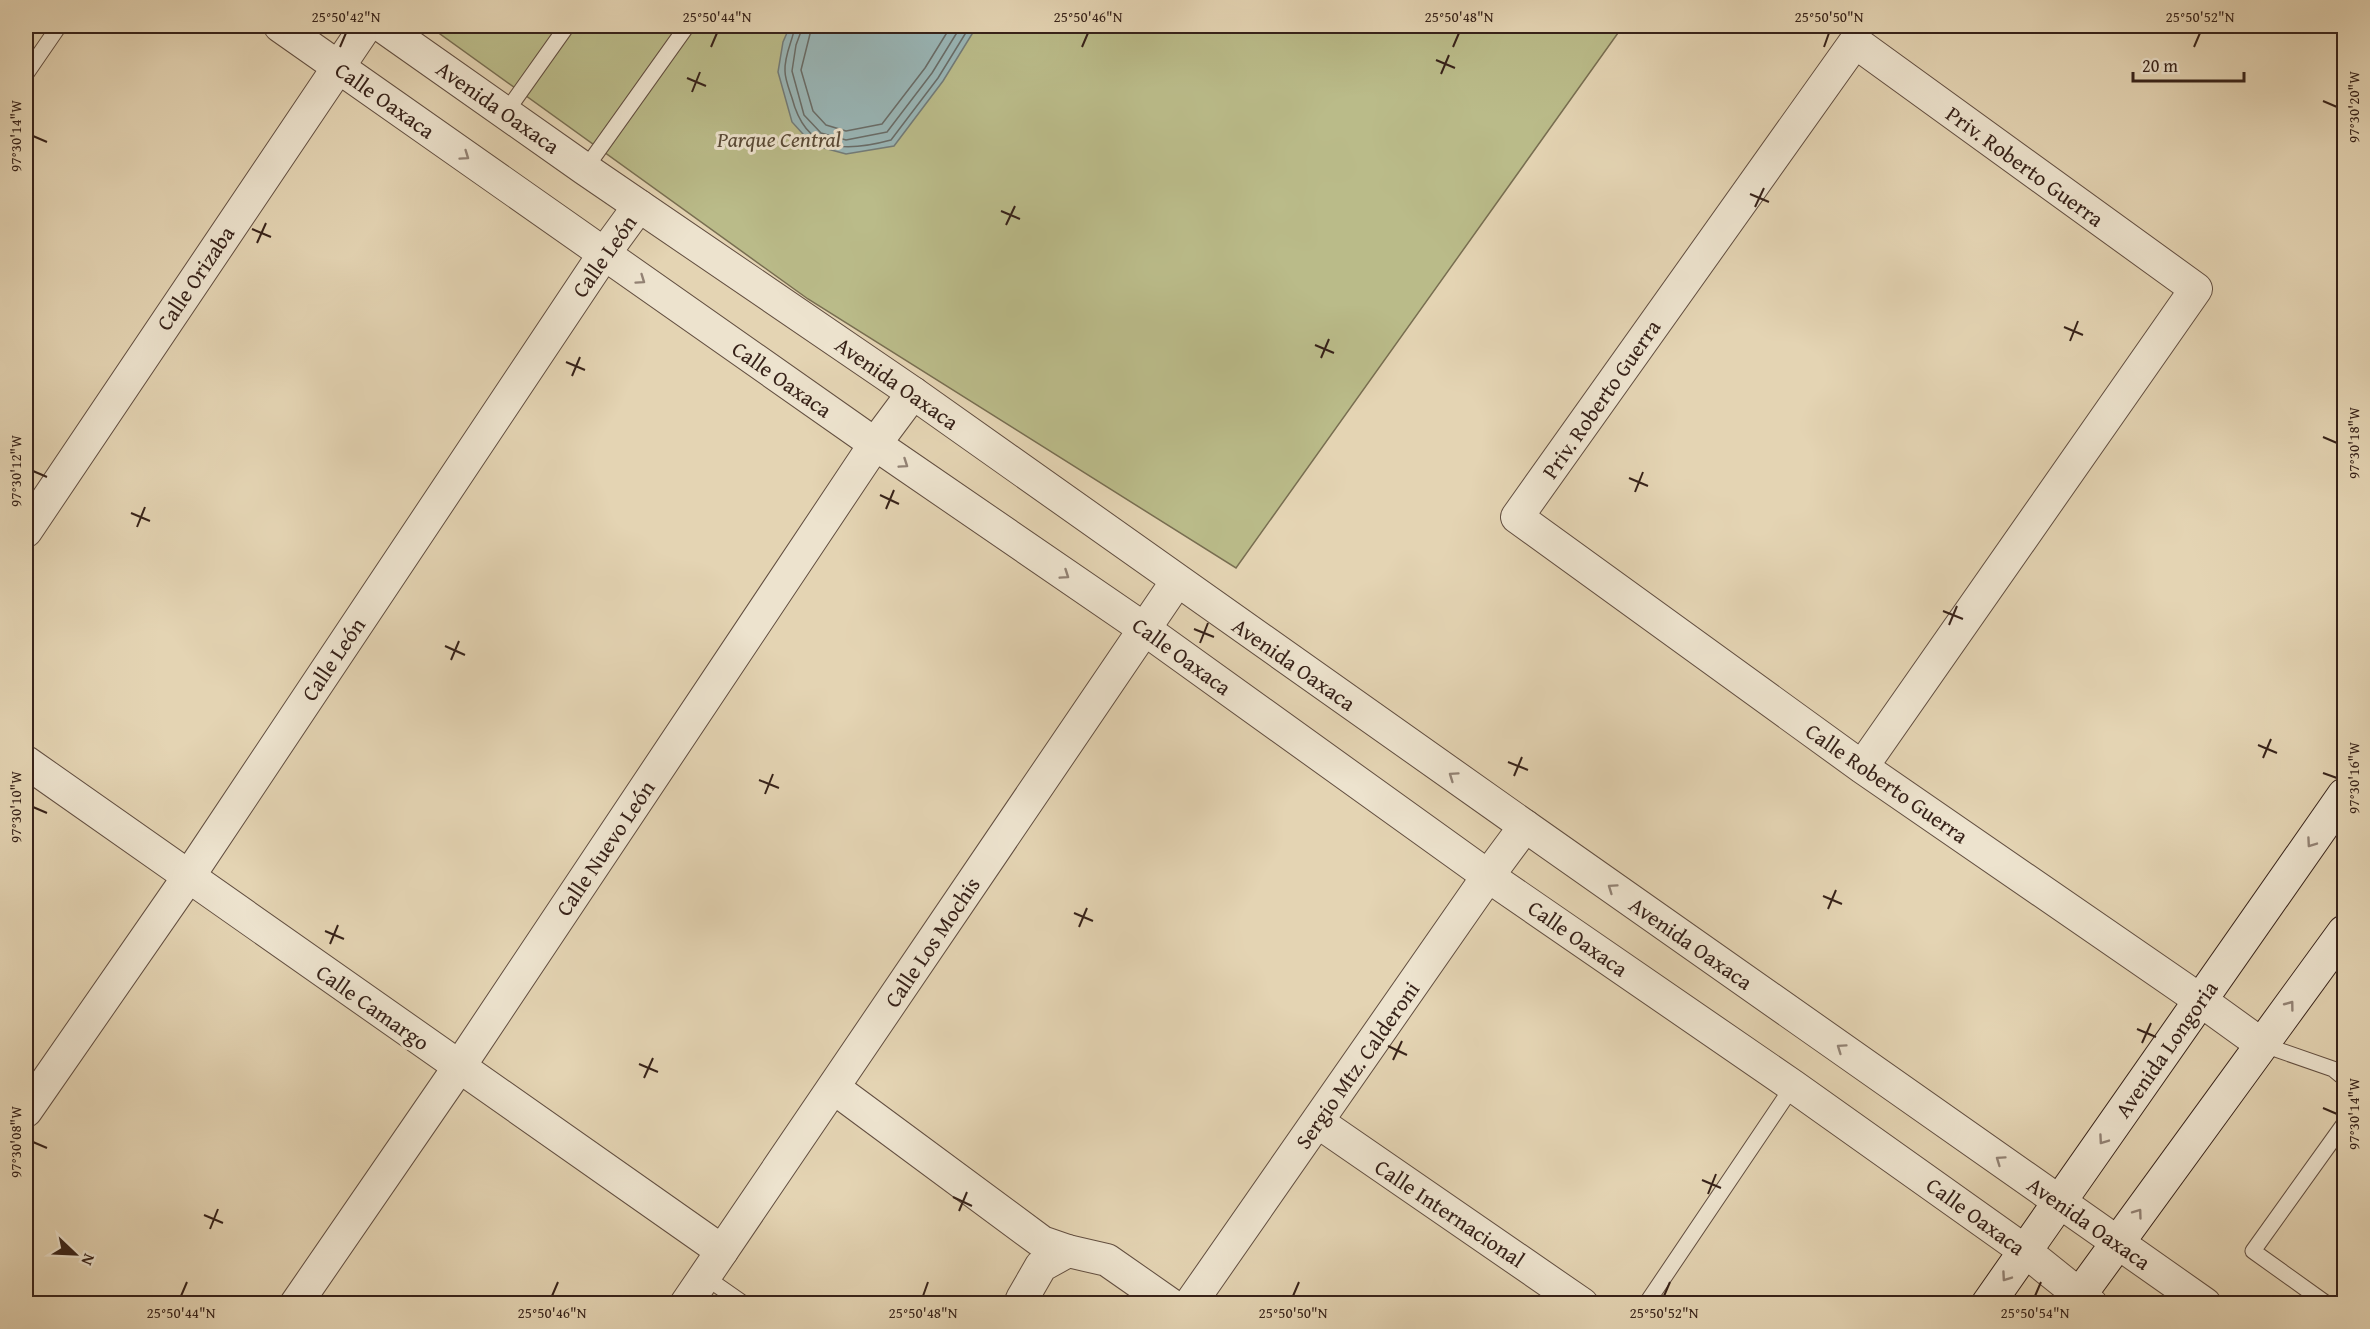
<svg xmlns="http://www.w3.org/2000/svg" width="2370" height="1329" font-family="'Gentium Book Plus',serif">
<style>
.green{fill:#babb89;stroke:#786e51;stroke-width:1.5}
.water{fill:#99b6b7;stroke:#727b78;stroke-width:1.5}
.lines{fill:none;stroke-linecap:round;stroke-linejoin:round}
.shore{stroke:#686c68;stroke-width:1.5}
.lane-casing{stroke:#624e40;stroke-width:17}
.street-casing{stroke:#624e40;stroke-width:34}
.secondary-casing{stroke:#372219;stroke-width:35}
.lane{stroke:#ede3ce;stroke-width:15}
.street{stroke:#ede3ce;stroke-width:32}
.secondary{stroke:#ede3ce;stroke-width:33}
.oneway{stroke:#928274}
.ticks{fill:none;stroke:#372219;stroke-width:2}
.labels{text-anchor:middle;stroke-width:6;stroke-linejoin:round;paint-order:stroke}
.street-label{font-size:22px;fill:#372219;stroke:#ede3ce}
.park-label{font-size:22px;font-style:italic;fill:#584835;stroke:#ede3ce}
.neatline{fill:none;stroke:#372219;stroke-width:2}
.ticks-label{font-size:15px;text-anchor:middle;fill:#372219}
</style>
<rect width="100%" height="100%" fill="#e4d4b3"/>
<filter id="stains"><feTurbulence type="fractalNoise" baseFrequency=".00333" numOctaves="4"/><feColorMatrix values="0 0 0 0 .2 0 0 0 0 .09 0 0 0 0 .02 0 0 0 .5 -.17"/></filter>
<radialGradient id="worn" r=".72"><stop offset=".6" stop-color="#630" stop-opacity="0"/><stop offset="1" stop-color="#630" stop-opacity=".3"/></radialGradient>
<path class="green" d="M429 26H1623L1236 568 808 299Z"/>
<path class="water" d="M790 26H977L943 81 894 146 846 154 813 145 792 122 778 72 783 42Z"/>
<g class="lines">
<g class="shore">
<path d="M795 26C793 40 784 55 785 71 785 79 789 89 792 98 806 152 843 153 891 140L938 78 970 26"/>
<path d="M803 26 796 45 792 71 804 115 821 133 846 140 887 132 932 73 961 26"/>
<path d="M812 26 801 70 813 111 826 125 846 131 882 124 925 68 951 26"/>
</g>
<defs>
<g id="lane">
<path d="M26 74 59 26"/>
<path d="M506 112 567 26"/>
<path d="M585 169 687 26"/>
<path d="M2261 1044 2333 1069 2344 1078"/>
<path d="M704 1276 744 1304"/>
<path d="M1646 1304 1793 1086"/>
<path d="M2327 1304 2253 1251 2344 1124"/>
</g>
<g id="street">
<path d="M280 26 875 444 1143 628 1488 876 1793 1086 2025 1251 2091 1304"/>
<path d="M382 26 585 169 913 393 1525 826 2205 1304"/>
<path d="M26 531 366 26"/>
<path d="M26 762 722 1251"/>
<path d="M1862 767 2196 289 1855 42 1517 517 1862 767 2200 1000 2261 1044"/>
<path d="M834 1088 1042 1242 1068 1251"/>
<path d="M26 1111 189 876 604 254 639 206"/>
<path d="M1318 1122 1582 1304"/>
<path d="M296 1304 459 1067 875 444 913 393"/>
<path d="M686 1304 1177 581"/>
<path d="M1023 1304 1022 1299 1041 1266 1068 1251 1107 1260 1170 1304"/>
<path d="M1190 1304 1488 876 1525 826"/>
</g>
<g id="secondary">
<path d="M1988 1304 2344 795"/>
<path d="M2073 1304 2344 932"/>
</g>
</defs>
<use href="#lane" class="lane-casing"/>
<use href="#street" class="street-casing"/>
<use href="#secondary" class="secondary-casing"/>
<use href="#lane" class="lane"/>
<use href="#street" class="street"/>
<use href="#secondary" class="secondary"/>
</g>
<defs><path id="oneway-chevron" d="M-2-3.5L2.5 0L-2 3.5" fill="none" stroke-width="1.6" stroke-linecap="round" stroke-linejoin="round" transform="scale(1.5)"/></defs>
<g class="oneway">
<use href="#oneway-chevron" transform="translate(465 156) rotate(35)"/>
<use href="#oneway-chevron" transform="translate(641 280) rotate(35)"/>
<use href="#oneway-chevron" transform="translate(904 464) rotate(34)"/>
<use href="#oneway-chevron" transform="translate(1065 575) rotate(34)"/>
<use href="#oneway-chevron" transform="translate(1453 776) rotate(-145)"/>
<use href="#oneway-chevron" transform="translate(2311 843) rotate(125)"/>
<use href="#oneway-chevron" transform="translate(1612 888) rotate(-145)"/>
<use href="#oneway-chevron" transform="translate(2290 1005) rotate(-53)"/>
<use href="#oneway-chevron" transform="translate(1841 1048) rotate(-145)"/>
<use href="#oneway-chevron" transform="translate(2103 1140) rotate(125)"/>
<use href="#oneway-chevron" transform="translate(2000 1160) rotate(-145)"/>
<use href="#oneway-chevron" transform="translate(2138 1213) rotate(-54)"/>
<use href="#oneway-chevron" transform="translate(2006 1277) rotate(125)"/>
</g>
<path class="ticks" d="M340 47 346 33M711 47 717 33M1082 47 1088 33M1453 47 1459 33M1824 47 1829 33M2194 47 2200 33M1436 60 1455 68M1441 74 1449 55M687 78 706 86M692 92 700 72M2323 101 2337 107M33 136 47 142M1750 194 1769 202M1755 207 1764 188M1001 211 1020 219M1006 225 1015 206M252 229 271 237M257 243 266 223M2064 327 2083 335M2070 341 2078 321M1315 345 1334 353M1321 358 1329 339M566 362 585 370M572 376 580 357M2323 437 2337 443M33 471 47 477M1629 478 1648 486M1635 492 1643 472M880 495 899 504M886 509 894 490M131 513 150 521M137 527 145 507M1943 611 1963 619M1949 625 1957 606M1194 629 1214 637M1200 643 1208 623M445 646 465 655M451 660 459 641M2258 745 2277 753M2263 758 2271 739M1508 762 1528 770M2323 773 2337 778M1514 776 1522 757M759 780 779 788M765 794 773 774M33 807 47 813M1823 896 1842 904M1828 909 1836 890M1074 913 1093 921M1079 927 1087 908M325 931 344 939M330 944 338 925M2137 1029 2156 1037M2142 1043 2151 1023M1388 1046 1407 1055M1393 1060 1402 1041M639 1064 658 1072M644 1078 653 1058M2323 1108 2337 1114M33 1142 47 1148M1702 1180 1721 1188M1708 1194 1716 1174M953 1197 972 1206M959 1211 967 1192M204 1215 223 1223M210 1229 218 1209M181 1296 187 1282M552 1296 558 1282M923 1296 928 1282M1293 1296 1299 1282M1664 1296 1670 1282M2035 1296 2041 1282"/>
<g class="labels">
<g class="street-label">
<text transform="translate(385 100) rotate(35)" y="8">Calle Oaxaca</text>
<text transform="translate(498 107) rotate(35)" y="8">Avenida Oaxaca</text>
<text transform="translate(2025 166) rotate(36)" y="8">Priv. Roberto Guerra</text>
<text transform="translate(604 256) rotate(-55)" y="8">Calle León</text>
<text transform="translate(195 278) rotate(-56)" y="8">Calle Orizaba</text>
<text transform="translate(782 379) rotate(35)" y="8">Calle Oaxaca</text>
<text transform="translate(897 383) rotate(35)" y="8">Avenida Oaxaca</text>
<text transform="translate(1601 399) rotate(-55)" y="8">Priv. Roberto Guerra</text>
<text transform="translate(1182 656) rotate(36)" y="8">Calle Oaxaca</text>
<text transform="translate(333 659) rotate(-56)" y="8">Calle León</text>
<text transform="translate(1294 664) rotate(35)" y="8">Avenida Oaxaca</text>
<text transform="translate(1887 783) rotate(35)" y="8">Calle Roberto Guerra</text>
<text transform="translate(605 848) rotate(-56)" y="8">Calle Nuevo León</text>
<text transform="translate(1578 938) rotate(35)" y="8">Calle Oaxaca</text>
<text transform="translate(932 942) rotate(-56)" y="8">Calle Los Mochis</text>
<text transform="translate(1691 943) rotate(35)" y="8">Avenida Oaxaca</text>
<text transform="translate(373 1007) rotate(35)" y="8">Calle Camargo</text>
<text transform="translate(2166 1049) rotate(-55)" y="8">Avenida Longoria</text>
<text transform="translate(1357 1065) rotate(-55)" y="8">Sergio Mtz. Calderoni</text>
<text transform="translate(1450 1213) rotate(34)" y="8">Calle Internacional</text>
<text transform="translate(1976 1216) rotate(36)" y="8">Calle Oaxaca</text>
<text transform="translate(2089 1223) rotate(35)" y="8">Avenida Oaxaca</text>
</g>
<g class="park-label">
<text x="779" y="147">Parque Central</text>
</g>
</g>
<rect width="2370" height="1329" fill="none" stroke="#e4d4b3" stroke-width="66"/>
<g transform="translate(75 1254) rotate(113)" stroke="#ede3ce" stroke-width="4.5" paint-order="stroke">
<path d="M0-4.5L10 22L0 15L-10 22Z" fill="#372219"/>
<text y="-9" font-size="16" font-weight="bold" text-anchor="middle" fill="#372219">N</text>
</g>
<path d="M2133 72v9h111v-9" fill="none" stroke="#372219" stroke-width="3"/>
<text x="2142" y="72" font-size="18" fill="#372219" stroke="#ede3ce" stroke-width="4.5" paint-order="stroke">20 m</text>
<rect x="33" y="33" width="2304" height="1263" class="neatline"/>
<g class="ticks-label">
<text x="346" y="22">25°50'42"N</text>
<text x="717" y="22">25°50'44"N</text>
<text x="1088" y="22">25°50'46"N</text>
<text x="1459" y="22">25°50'48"N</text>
<text x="1829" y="22">25°50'50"N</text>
<text x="2200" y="22">25°50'52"N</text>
<text transform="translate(2354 107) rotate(-90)" y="5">97°30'20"W</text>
<text transform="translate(16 136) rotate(-90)" y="5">97°30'14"W</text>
<text transform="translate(2354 443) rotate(-90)" y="5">97°30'18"W</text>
<text transform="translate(16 471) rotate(-90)" y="5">97°30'12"W</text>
<text transform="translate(2354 778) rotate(-90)" y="5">97°30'16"W</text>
<text transform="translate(16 807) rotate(-90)" y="5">97°30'10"W</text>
<text transform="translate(2354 1114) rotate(-90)" y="5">97°30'14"W</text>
<text transform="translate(16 1142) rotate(-90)" y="5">97°30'08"W</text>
<text x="181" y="1318">25°50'44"N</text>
<text x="552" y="1318">25°50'46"N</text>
<text x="923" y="1318">25°50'48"N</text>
<text x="1293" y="1318">25°50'50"N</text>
<text x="1664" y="1318">25°50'52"N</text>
<text x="2035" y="1318">25°50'54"N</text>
</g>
<rect width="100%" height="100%" filter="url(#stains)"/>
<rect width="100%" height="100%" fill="url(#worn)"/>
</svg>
